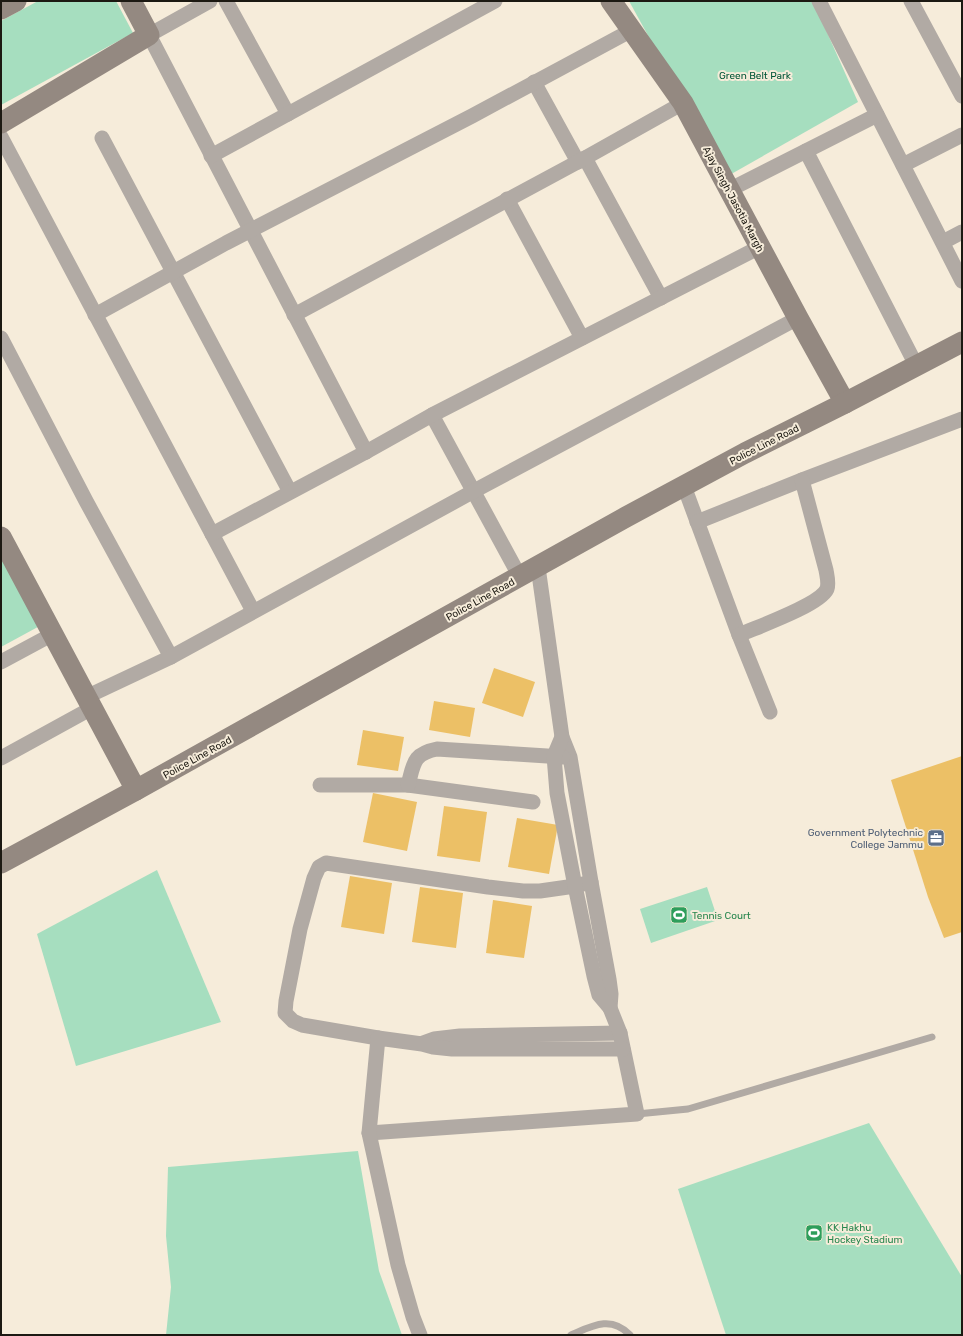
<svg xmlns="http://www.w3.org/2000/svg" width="963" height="1336" font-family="Rubik,sans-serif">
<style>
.green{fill:#a6debf}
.building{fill:#ecc066}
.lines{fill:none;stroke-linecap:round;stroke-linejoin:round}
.lane{stroke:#b1aaa4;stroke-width:7}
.street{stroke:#b1aaa4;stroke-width:15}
.secondary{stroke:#948981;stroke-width:21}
.labels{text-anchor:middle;stroke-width:4;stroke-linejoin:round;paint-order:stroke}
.park-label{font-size:10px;fill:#005637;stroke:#f6ecda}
.street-label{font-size:10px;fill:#1c1912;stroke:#f6ecda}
.service-label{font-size:10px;fill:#4e5e75;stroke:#f6ecda;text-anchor:end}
.leisure-label{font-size:10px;fill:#27864d;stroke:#f6ecda;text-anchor:start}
</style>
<rect width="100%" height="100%" fill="#f6ecda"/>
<g class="green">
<path d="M38 1H116L133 33 1 105V21Z"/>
<path d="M629 1H813L858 102 726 177Z"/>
<path d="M1 532 47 622 1 647Z"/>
<path d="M157 870 221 1022 76 1066 37 934Z"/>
<path d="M707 887 718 920 651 943 640 909Z"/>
<path d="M869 1123 962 1277V1335H726L678 1189Z"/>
<path d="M358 1151 379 1271 402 1335H166L171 1287 166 1236 168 1167Z"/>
</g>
<g class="building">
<path d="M494 668 535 682 523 717 482 703Z"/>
<path d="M434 701 475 708 470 737 429 730Z"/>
<path d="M363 730 404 737 398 771 357 765Z"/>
<path d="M962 756V932L944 938 928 897 891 780Z"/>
<path d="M373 793 417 802 407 851 363 842Z"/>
<path d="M444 806 487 812 480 862 437 856Z"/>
<path d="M517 818 558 825 549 874 508 867Z"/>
<path d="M350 876 392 883 384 934 341 927Z"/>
<path d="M420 887 463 893 456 948 412 942Z"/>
<path d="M493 900 532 906 524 958 486 953Z"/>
</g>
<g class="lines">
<g class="lane">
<path d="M637 1114 688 1109 932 1037"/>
<path d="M571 1335C592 1326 611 1315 630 1335"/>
</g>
<g class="street">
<path d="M210 1 149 35 366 452"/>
<path d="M226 1 288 114"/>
<path d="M819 1 962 281"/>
<path d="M911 1 962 96"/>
<path d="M534 82 578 162"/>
<path d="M1 137 253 611"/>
<path d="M102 138 290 492"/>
<path d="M806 151 916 365"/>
<path d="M211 156 495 1"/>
<path d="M585 158 661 298"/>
<path d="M903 165 962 135"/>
<path d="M729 190 877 115"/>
<path d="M507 199 582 338"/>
<path d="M943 242 962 232"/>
<path d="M95 315 226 243 472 116 632 30"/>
<path d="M294 315 585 158 683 103"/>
<path d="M1 338 86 501 171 657"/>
<path d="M432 415 520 577"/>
<path d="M684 486 739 635 770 712"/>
<path d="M697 522 802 480 962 419"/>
<path d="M212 534 366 452 432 415 760 247"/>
<path d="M538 567 562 737 570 757 591 882 609 979 611 994 610 1008"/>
<path d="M739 635C757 627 820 605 827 589 829 583 827 576 826 570L802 480"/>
<path d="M1 662 53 634"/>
<path d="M86 697 171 657 474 491 798 318"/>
<path d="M1 758 92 708"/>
<path d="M320 785H408L533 802"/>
<path d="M408 785C414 764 412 754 437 749L563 757"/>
<path d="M378 1038 302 1025 293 1021 285 1013 286 1001 300 929 314 878 319 867 326 863 488 887 523 891H540L575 886 591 882"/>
<path d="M423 1043 434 1039 460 1036 620 1033"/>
<path d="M369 1133 637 1114 620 1033 610 1008 599 995 594 976 575 886 557 793 554 756 562 737"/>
<path d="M420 1335 413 1317 398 1265 369 1133 378 1038 422 1044 433 1047 452 1049H623"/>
</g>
<g class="secondary">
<path d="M611 1 683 103 798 318 845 403"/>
<path d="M1 9 16 1"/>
<path d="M1 123 149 35 131 1"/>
<path d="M1 537 136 790"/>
<path d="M1 863 136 790 626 517 745 453 845 403 962 342"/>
</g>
</g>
<defs>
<symbol id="office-square" viewBox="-11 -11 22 22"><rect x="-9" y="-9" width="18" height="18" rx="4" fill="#5c6f8a" stroke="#f6ecda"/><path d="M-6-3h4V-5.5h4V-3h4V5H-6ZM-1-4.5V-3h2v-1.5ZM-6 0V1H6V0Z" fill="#fff"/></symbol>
<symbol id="stadium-square" viewBox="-11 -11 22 22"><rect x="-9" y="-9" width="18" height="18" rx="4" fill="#2e9e5b" stroke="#f6ecda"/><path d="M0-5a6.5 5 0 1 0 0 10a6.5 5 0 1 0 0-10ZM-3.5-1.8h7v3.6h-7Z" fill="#fff"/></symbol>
</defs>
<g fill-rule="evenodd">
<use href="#office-square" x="926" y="828" width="20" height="20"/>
<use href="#stadium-square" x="669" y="905" width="20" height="20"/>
<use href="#stadium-square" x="804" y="1223" width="20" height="20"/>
</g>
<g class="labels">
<g class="park-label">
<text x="755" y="79">Green Belt Park</text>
</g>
<g class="street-label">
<text transform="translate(734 199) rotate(62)" y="4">Ajay Singh Jasotia Margh</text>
<text transform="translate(764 444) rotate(-27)" y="4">Police Line Road</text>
<text transform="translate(480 599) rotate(-29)" y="4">Police Line Road</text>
<text transform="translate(197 757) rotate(-29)" y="4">Police Line Road</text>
</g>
<g class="service-label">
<text x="923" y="836">Government Polytechnic<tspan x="923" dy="12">College Jammu</tspan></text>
</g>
<g class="leisure-label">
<text x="692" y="919">Tennis Court</text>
<text x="827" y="1231">KK Hakhu<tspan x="827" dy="12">Hockey Stadium</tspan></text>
</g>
</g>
<rect width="963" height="1336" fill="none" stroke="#1c1912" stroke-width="4"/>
</svg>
